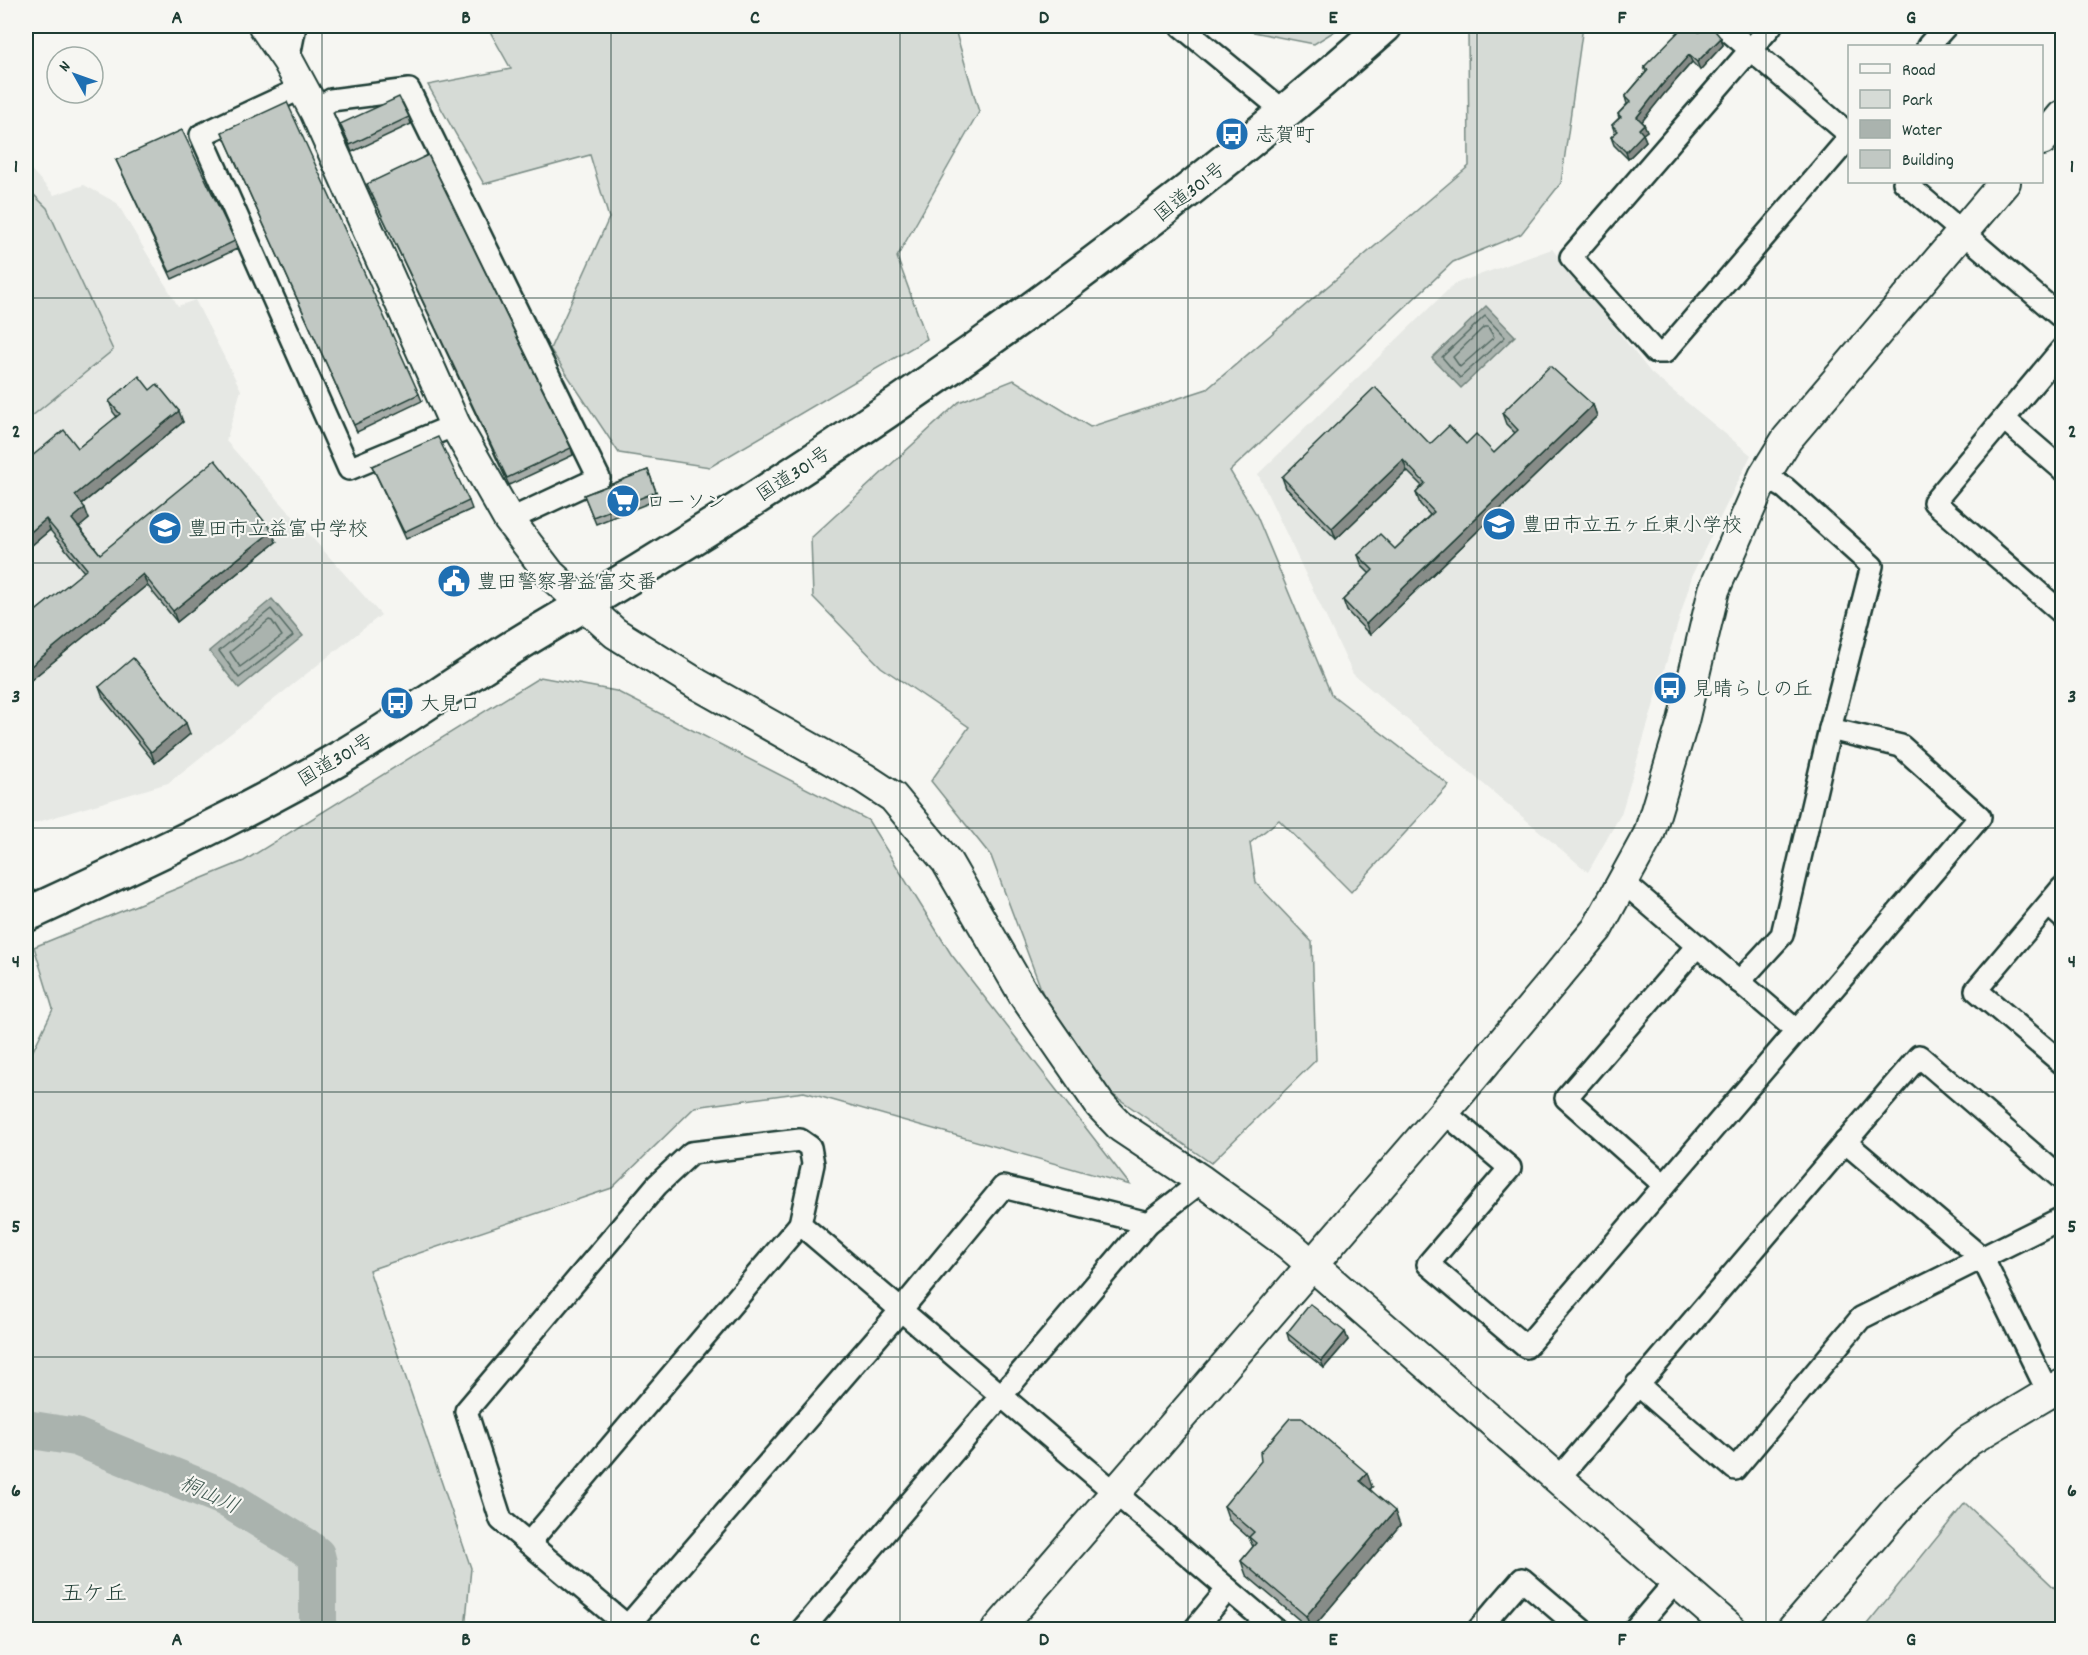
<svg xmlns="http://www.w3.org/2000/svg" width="2088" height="1655" font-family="Dekko,'Klee One',sans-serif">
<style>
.built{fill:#e6e8e4}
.green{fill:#d6dbd6;stroke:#7a8c85;stroke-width:1.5}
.water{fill:#aab3ae;stroke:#72847d;stroke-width:1.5}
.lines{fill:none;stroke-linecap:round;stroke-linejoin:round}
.shore{stroke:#576c65;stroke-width:1.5}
.river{stroke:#aab3ae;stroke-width:38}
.street-casing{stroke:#1f3d34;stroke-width:26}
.secondary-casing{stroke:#1f3d34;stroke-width:34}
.highway-casing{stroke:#1f3d34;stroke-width:38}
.street{stroke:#f6f6f2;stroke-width:21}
.secondary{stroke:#f6f6f2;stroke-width:30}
.highway{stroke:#f6f6f2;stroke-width:33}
.wall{fill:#a6aca8;stroke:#1f3d34;stroke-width:1.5}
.shaded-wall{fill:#878c88;stroke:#1f3d34;stroke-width:1.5}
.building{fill:#c1c8c3;stroke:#1f3d34;stroke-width:1.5}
.grid{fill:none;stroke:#1f3d34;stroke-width:1.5;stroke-opacity:0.55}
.labels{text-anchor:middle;stroke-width:4.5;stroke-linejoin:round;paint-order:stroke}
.poi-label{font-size:20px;fill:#1f3d34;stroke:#f6f6f2;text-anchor:start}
.street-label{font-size:20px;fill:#1f3d34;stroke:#f6f6f2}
.water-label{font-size:21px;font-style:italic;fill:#425a52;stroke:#f6f6f2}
.quarter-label{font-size:22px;fill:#1f3d34;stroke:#f6f6f2}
.neatline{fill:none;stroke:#1f3d34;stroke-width:2}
.grid-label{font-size:20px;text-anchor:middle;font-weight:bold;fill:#1f3d34}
</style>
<rect width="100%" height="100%" fill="#f6f6f2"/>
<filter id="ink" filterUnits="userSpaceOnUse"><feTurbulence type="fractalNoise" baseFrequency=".0167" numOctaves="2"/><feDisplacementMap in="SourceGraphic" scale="12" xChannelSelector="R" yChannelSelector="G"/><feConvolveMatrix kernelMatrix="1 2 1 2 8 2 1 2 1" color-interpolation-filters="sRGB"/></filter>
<g filter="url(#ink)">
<g class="built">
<path d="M26 164 54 195 84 185 117 203 178 306 195 300 241 390 226 441 381 615 168 783 28 825 26 823Z"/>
<path d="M1552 249 1651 373 1751 455 1693 573 1621 814 1588 872 1353 674 1258 474 1454 284Z"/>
</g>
<g class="green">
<path d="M487 26H954L979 112 897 257 927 339 710 467 619 453 550 349 609 218 590 155 484 184 428 85 511 69Z"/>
<path d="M1223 26H1343L1314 44Z"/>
<path d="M1468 26H1583L1561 183 1521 234 1453 262 1230 471 1256 514 1331 694 1449 785 1351 892 1279 820 1250 843 1256 883 1312 942 1316 1060 1211 1163 1112 1094 1043 994 991 856 931 781 969 727 881 667 813 597 811 538 959 402 1014 380 1090 427 1207 389 1469 166Z"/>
<path d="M26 187 47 208 113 350 26 421Z"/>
<path d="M540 677 616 691 868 820 951 954 1130 1185 804 1092 695 1107 612 1188 369 1270 471 1568 465 1629H26V1065L53 1009 34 947 244 861Z"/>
<path d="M1965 1503 2062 1595V1618L2051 1629H1863Z"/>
</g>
<g class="water">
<path d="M1486 306 1515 336 1461 388 1432 358Z"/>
<path d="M272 599 303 636 239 688 209 651Z"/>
</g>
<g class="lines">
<g class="shore">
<path d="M1485 316 1505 337 1460 378 1442 357Z"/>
<path d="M1484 327H1488L1494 337 1460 367 1453 357Z"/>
<path d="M271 609 293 636 239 678 219 651Z"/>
<path d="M269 620 272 621 282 636 240 667 230 652Z"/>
</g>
<path class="river" d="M26 1429 76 1437 226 1498 306 1547 316 1555 318 1563V1630"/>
<defs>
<g id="street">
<path d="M1181 26 1286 113"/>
<path d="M1723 26 1850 135"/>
<path d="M1771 26 1571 257 1655 352H1665L1850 137"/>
<path d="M1928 46 1946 26"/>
<path d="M288 61 295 26"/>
<path d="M302 88 201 135 349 469 455 425"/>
<path d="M315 111 331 100 409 90 599 478 509 520"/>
<path d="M1904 182 2062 318"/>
<path d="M2062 349 1934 502 2062 613"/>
<path d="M2004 419 2062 469"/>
<path d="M1623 882 1797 1031"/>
<path d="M2062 888 1976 990 2062 1063"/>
<path d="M2049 905 2062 917"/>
<path d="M1739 982 1782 935 1830 729 1872 566 1785 488 1764 476"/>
<path d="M1444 1112 1510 1168 1428 1264 1526 1347 1980 817 1901 746 1830 729"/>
<path d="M1845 1142 1983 1259 2048 1392"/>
<path d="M1663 1184 1566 1098 1697 946"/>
<path d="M1637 1384 1735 1469 1861 1318 2062 1218"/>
<path d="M1558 1479 1919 1056 2062 1179"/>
<path d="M529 1543 800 1224"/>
<path d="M624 1630 901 1310 1003 1187 1148 1223"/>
<path d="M632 1630 501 1520 466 1411 657 1185 691 1153 800 1140 810 1147 813 1164 800 1224 1276 1630"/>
<path d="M802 1630 1148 1223 1202 1181"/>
<path d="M1194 1630 1228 1589"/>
<path d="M1478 1630 1522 1579 1582 1630"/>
<path d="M1634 1630 1676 1581"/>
</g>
<g id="secondary">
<path d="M264 26 288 61 315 111 455 425 509 520 550 574 615 633 697 684 864 778 893 797 947 862 1024 995 1100 1105 1121 1127 1202 1181 1288 1244 1732 1630"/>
<path d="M2042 140 2062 116"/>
<path d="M997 1630 1444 1112 1597 929 1649 834 1683 721 1714 590 1764 476 1787 439 2005 182"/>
<path d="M1792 1630 1905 1500 1968 1441 2062 1385"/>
</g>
<path id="highway" d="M26 915C132 866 239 817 340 758 411 716 477 667 548 626 844 451 1127 254 1385 26"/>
</defs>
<use href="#street" class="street-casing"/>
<use href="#secondary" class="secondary-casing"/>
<use href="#highway" class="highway-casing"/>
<use href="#street" class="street"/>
<use href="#secondary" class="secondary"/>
<use href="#highway" class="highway"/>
</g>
<g class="wall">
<path d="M1688 31 1721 38 1723 45 1700 70 1692 62 1664 94 1642 121 1644 124 1647 131 1643 134 1646 141 1628 159 1614 145 1611 137 1615 133 1612 125 1619 118 1618 114 1627 104 1625 97 1646 72 1644 67Z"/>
<path d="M409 117 411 124 352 152 340 124Z"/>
<path d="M222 132 419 394 422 401 357 432Z"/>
<path d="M116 160 235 241 237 249 172 279Z"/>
<path d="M367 184 571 448 573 455 509 485Z"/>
<path d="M150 390 183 422 82 504 89 519 79 527 100 554 276 542 177 622 147 585 26 684V619L84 572 50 530 26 550V461L78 448 117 417 113 412 109 401Z"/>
<path d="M1593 405 1597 416 1370 635 1347 611 1343 600 1370 574 1362 566 1358 555 1395 549 1430 515 1420 504 1416 493 1422 486 1407 471 1336 539 1286 488 1282 477 1430 444H1466L1494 453 1515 433 1506 424 1502 413Z"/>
<path d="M372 466 469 501 472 509 406 539Z"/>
<path d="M648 470 659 499 596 524 584 495Z"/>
<path d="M99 687 190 734 155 763 103 698Z"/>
<path d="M1345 1332 1348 1340 1324 1368 1289 1340 1287 1333Z"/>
<path d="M1372 1487 1370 1489 1400 1525 1312 1629H1310L1246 1575 1241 1561 1253 1547 1249 1538 1229 1520 1224 1506Z"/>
</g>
<g class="shaded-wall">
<path d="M1721 38 1723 45 1700 70 1697 62Z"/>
<path d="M1689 55 1692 62 1664 94 1640 124 1637 117 1661 86Z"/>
<path d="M1644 124 1647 131 1643 134 1646 141 1628 159 1626 152 1639 129Z"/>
<path d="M1593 405 1597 416 1370 635 1366 624Z"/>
<path d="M179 411 183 422 79 506 75 495Z"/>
<path d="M1403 460 1407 471 1336 539 1332 528Z"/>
<path d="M85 508 89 519 76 530 72 519Z"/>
<path d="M46 519 50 530 26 550V536Z"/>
<path d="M272 531 276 542 177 622 173 611Z"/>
<path d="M143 574 147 585 26 684V670Z"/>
<path d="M186 723 190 734 155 763 151 752Z"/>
<path d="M1345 1332 1348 1340 1324 1368 1321 1361Z"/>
<path d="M1367 1473 1372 1487 1365 1495 1360 1481Z"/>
<path d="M1395 1511 1400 1525 1312 1629H1311L1306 1616Z"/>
</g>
<g class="building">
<path d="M1693 26 1699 32 1705 26H1711L1721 38 1697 62 1689 55 1661 86 1637 117 1644 124 1639 129 1643 134 1626 152 1611 137 1618 131 1612 125 1621 117 1618 114 1630 102 1625 97 1648 70 1644 67 1683 27 1688 31Z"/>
<path d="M399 97 409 117 350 145 340 124Z"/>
<path d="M287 102 419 394 354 425 222 132Z"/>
<path d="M182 130 235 241 170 272 116 160Z"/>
<path d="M428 155 571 448 507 478 367 184Z"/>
<path d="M1550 366 1593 405 1366 624 1343 600 1373 570 1358 555 1380 534 1395 549 1434 512 1416 493 1425 483 1403 460 1332 528 1282 477 1375 387 1430 444 1449 426 1466 444 1476 434 1494 453 1518 430 1502 413Z"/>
<path d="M139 376 150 390 157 384 179 411 75 495 85 508 72 519 100 554 215 460 272 531 173 611 143 574 26 670V619L87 569 46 519 26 536V461L64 430 78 448 120 414 109 401Z"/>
<path d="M438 437 469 501 404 532 372 466Z"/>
<path d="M648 470 656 492 593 517 584 495Z"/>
<path d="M133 658 186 723 151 752 99 687Z"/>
<path d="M1310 1304 1345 1332 1321 1361 1287 1333Z"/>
<path d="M1290 1418H1302L1367 1473 1360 1481 1395 1511 1306 1616 1241 1561 1256 1543 1249 1537 1254 1532 1224 1506 1261 1461 1260 1453Z"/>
</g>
</g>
<path class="grid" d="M322 26V1630M611 26V1630M900 26V1630M1188 26V1630M1477 26V1630M1766 26V1630M26 298H2062M26 563H2062M26 828H2062M26 1092H2062M26 1357H2062"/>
<defs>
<symbol id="bus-disc" viewBox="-11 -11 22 22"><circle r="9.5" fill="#1f6fb2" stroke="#f6f6f2"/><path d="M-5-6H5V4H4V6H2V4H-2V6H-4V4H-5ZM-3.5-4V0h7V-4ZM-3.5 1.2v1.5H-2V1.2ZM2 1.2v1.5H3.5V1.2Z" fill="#fff"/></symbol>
<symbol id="supermarket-disc" viewBox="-11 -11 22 22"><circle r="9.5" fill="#1f6fb2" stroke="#f6f6f2"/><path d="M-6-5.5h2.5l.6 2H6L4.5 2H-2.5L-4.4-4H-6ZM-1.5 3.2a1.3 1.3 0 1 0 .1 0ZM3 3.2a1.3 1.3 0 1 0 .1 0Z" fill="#fff"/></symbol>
<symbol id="school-disc" viewBox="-11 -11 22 22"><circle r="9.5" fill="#1f6fb2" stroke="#f6f6f2"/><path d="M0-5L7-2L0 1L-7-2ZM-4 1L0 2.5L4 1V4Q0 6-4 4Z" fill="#fff"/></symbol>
<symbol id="civic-disc" viewBox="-11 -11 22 22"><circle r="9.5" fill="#1f6fb2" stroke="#f6f6f2"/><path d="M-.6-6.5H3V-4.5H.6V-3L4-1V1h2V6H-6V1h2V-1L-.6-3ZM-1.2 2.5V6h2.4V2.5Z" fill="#fff"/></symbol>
</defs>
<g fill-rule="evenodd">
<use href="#bus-disc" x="1213" y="115" width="38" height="38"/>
<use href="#supermarket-disc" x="604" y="482" width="38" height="38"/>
<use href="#school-disc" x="1480" y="505" width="38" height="38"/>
<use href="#school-disc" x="146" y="509" width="38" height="38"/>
<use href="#civic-disc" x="435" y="562" width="38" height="38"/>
<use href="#bus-disc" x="1651" y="669" width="38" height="38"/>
<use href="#bus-disc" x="378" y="684" width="38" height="38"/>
</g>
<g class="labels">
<g class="poi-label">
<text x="1255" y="141">志賀町</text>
<text x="646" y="508">ローソン</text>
<text x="1522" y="531">豊田市立五ヶ丘東小学校</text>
<text x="188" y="535">豊田市立益富中学校</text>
<text x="477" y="588">豊田警察署益富交番</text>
<text x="1693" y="695">見晴らしの丘</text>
<text x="420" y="710">大見口</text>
</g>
<g class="street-label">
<text transform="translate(1189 191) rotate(-38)" y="7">国道301号</text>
<text transform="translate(793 473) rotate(-33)" y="7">国道301号</text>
<text transform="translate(335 759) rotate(-31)" y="7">国道301号</text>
</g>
<g class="water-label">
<text transform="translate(210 1494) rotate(25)" y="7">桐山川</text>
</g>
<g class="quarter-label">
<text x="94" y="1600">五ケ丘</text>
</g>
</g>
<rect width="2088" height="1655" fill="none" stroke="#f6f6f2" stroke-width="66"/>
<rect x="1848" y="45" width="195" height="138" fill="#f6f6f2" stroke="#a0aca6" stroke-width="1.5"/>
<rect x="1860" y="64" width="30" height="9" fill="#f6f6f2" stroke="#a0aca6" stroke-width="1.5"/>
<text x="1902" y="75" font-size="18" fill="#1f3d34">Road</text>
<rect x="1860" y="90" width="30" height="18" fill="#d6dbd6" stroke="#a0aca6" stroke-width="1.5"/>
<text x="1902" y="105" font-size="18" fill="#1f3d34">Park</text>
<rect x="1860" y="120" width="30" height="18" fill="#aab3ae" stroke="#a0aca6" stroke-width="1.5"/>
<text x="1902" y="135" font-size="18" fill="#1f3d34">Water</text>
<rect x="1860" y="150" width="30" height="18" fill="#c1c8c3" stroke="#a0aca6" stroke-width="1.5"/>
<text x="1902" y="165" font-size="18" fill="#1f3d34">Building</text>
<g transform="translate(75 75) rotate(310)"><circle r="28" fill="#f6f6f2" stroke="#a0aca6" stroke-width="1.5"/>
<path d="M0-4.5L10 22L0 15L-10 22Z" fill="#1f6fb2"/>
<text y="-9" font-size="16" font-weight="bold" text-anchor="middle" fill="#1f3d34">N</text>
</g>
<rect x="33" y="33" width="2022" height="1589" class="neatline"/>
<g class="grid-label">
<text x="177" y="23">A</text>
<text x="466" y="23">B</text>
<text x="755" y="23">C</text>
<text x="1044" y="23">D</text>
<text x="1333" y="23">E</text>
<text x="1622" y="23">F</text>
<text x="1911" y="23">G</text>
<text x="16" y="172">1</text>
<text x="2072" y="172">1</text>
<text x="16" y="437">2</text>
<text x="2072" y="437">2</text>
<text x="16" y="702">3</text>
<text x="2072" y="702">3</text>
<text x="16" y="967">4</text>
<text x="2072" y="967">4</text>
<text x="16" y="1232">5</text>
<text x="2072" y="1232">5</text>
<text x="16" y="1496">6</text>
<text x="2072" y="1496">6</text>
<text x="177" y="1645">A</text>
<text x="466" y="1645">B</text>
<text x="755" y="1645">C</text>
<text x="1044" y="1645">D</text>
<text x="1333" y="1645">E</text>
<text x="1622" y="1645">F</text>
<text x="1911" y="1645">G</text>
</g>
</svg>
